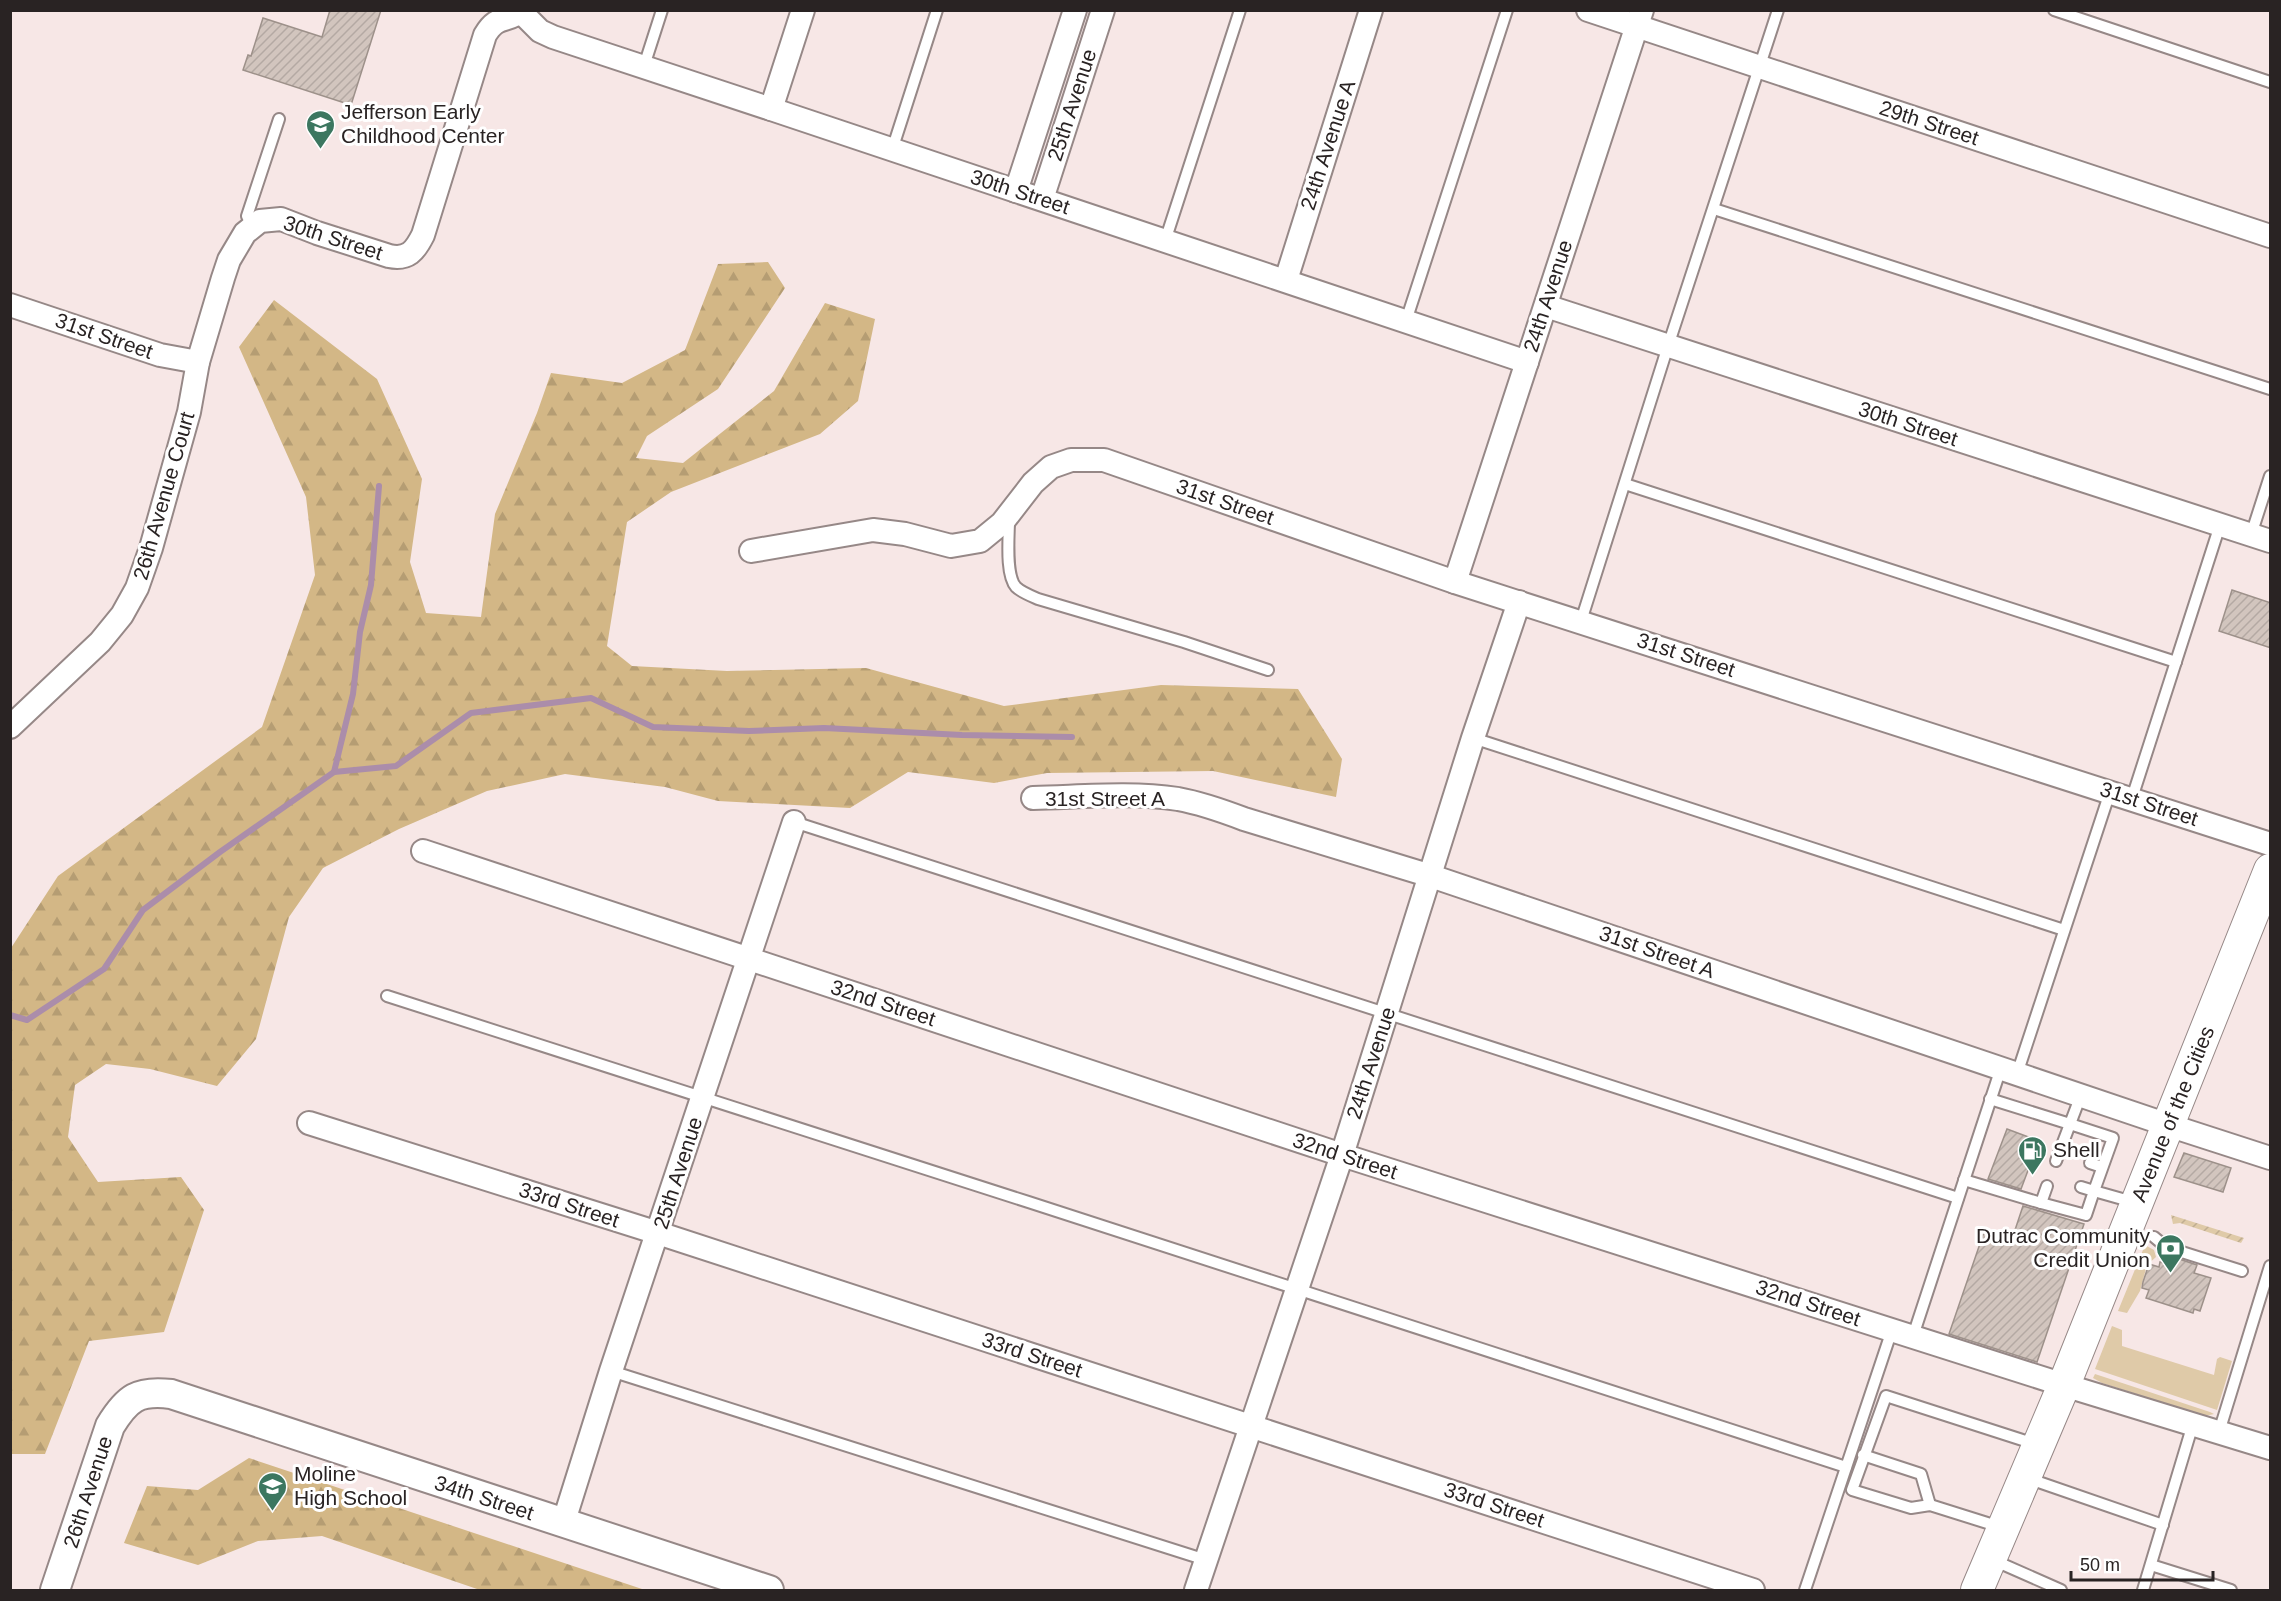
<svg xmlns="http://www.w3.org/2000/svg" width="2281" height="1601" font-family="Arial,sans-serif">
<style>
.grass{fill:#dfcaa8}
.forest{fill:url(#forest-firs)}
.garden{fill:url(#garden-furrows)}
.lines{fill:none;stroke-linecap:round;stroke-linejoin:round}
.stream{stroke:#ab8daa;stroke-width:6}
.building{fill:url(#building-hatch);stroke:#9d918a;stroke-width:1.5}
.service-casing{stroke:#968887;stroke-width:14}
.minor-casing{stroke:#968887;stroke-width:26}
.tertiary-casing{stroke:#968887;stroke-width:32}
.secondary-casing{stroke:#968887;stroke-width:34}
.service{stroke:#fff;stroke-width:10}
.minor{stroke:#fff;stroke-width:22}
.tertiary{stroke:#fff;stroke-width:28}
.secondary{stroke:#fff;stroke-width:32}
.labels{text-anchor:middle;stroke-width:6;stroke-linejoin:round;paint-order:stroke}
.street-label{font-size:21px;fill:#292323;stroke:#fff}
.poi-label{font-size:21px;fill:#292323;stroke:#fff;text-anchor:start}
</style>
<defs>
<pattern id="forest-firs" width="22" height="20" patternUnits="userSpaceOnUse" patternTransform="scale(1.5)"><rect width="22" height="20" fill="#d3b786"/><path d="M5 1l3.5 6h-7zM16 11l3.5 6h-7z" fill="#b59d73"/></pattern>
<pattern id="garden-furrows" width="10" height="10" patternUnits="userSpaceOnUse" patternTransform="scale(1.5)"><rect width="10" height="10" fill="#dfcaa8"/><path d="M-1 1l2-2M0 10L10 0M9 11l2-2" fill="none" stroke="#bfad90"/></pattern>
<pattern id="building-hatch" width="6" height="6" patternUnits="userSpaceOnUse" patternTransform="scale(1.5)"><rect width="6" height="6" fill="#d2c5be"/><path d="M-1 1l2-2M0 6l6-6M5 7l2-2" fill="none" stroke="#b4a9a3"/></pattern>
</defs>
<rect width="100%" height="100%" fill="#f7e7e6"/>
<g class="grass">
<path d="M2145 1245 2154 1250 2156 1257 2147 1265 2140 1291 2127 1313 2118 1311Z"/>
<path d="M2112 1326 2122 1330V1346L2214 1375 2217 1359 2220 1357 2232 1361 2217 1410 2095 1369Z"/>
<path d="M2095 1374 2210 1412 2214 1414 2205 1416 2102 1383 2093 1378Z"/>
</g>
<g class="forest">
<path d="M768 262 785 288 718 389 647 436 636 458 683 463 774 391 825 303 875 319 858 401 820 434 671 492 627 522 607 646 632 666 727 671 866 668 1004 706 1161 685 1298 689 1342 759 1336 797 1213 771 1047 773 994 783 908 772 850 808 718 801 665 787 565 774 487 791 399 829 323 868 289 917 256 1039 217 1086 150 1069 106 1064 75 1085 68 1137 98 1182 181 1177 204 1210 164 1332 89 1341 45 1454H11V948L58 876 262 727 315 575 306 497 239 347 274 300 377 379 422 479 410 562 426 613 481 617 495 514 537 413 551 373 622 383 685 350 718 264Z"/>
<path d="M249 1458 645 1590H480L322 1536 258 1541 198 1565 124 1543 147 1486 198 1490Z"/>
</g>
<path class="garden" d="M2171 1215 2244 1238 2241 1243 2180 1223 2173 1224Z"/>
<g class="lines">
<g class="stream">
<path d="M334 772 353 694 360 632 371 585 379 486"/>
<path d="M10 1015 27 1020 104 969 143 910 220 852 334 772 396 766 471 713 591 698 653 727 749 731 824 728 962 735 1072 737"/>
</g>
</g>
<g class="building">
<path d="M330 10H381L351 105 243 70 248 55 251 56 263 18 322 37Z"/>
<path d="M2232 590 2271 603V648L2219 631Z"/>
<path d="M2007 1129 2039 1141 2021 1189 1988 1179Z"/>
<path d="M2184 1153 2231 1168 2223 1192 2174 1177Z"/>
<path d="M2023 1206 2084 1224 2037 1362 1949 1334 1985 1229 2012 1239Z"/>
<path d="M2173 1257 2197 1265 2194 1273 2211 1278 2200 1311 2194 1309 2193 1313 2146 1298 2149 1290 2142 1288 2143 1282 2149 1264 2159 1267 2160 1262 2170 1265Z"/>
</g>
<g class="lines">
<defs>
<g id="service">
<path d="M2054 10 2270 82"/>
<path d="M644 66 662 10"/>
<path d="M892 150 937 10"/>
<path d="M1714 209 2270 389"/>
<path d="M252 227 247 216 279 119"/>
<path d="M1165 241 1240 10"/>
<path d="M1406 321 1507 10"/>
<path d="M1625 484 2176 662"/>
<path d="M1009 520C1009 536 1005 575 1016 587 1021 592 1031 596 1038 599L1184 642 1268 670"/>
<path d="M2251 535 2270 476"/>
<path d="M1581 621 1668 346 1778 10"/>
<path d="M1473 738 2064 930"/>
<path d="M2132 798 2220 525"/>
<path d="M794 822 1958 1198"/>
<path d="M387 996C874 1150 1360 1311 1846 1467"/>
<path d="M2017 1074 2110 792"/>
<path d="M1990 1099 2070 1124 2081 1095"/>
<path d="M2056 1161 2070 1124 2113 1138 2094 1191 2133 1202"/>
<path d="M2090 1163 2102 1167"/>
<path d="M1964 1180 2041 1203"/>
<path d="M2047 1186 2041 1203 2086 1215 2094 1191 2081 1187"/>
<path d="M2154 1237 2166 1247 2242 1271"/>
<path d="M1913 1336 2001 1068"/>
<path d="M611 1371 1206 1560"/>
<path d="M2219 1432 2270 1266"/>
<path d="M1863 1455 1921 1474 1930 1505"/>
<path d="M2027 1478 2163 1525"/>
<path d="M2000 1527 1930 1505 1911 1508 1852 1490 1886 1396 2035 1444"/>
<path d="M1993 1560 2061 1590"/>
<path d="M2151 1565 2231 1590"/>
<path d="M1805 1590 1892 1330"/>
<path d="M2143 1590 2193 1424"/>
</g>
<g id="minor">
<path d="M1588 10 2270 236"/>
<path d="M521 12 540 31 553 37 771 109 1527 362"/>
<path d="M771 109 803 10"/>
<path d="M1016 191 1075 10"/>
<path d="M1042 199 1103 10"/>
<path d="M1286 280 1371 10"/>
<path d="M10 305 160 355 198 362"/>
<path d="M1546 306 2270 541"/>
<path d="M751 551 873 530 905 534 951 546 980 541 1002 523 1033 483 1051 467 1071 460H1104L1455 582 2270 844"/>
<path d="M1455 582 1642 10"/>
<path d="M10 727 100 642 122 615 137 588 151 548 189 412 198 362 223 278 229 260 245 233 260 221 281 219 317 233 389 256C408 260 415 251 423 235L485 35C498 13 507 24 522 10"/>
<path d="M1033 798C1081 797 1130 792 1178 799 1200 803 1223 811 1244 819L1431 876 2168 1125 2270 1158"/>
<path d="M423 851 1342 1155 2064 1385 2270 1448"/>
<path d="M309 1123 658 1233 1753 1590"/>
<path d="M563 1524 611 1371 794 822"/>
<path d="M1196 1590 1342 1155 1473 738 1519 602"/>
</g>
<path id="tertiary" d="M55 1590 110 1426C127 1398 138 1390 171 1394L769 1590"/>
<path id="secondary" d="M1977 1590 2064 1385 2270 870"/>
</defs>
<use href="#service" class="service-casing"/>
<use href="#minor" class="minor-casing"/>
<use href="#tertiary" class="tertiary-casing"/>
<use href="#secondary" class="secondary-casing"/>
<use href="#service" class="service"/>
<use href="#minor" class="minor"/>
<use href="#tertiary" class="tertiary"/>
<use href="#secondary" class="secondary"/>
</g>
<defs>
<symbol id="school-pin" viewBox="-11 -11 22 30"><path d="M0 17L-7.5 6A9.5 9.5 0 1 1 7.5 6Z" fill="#3c7760" stroke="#fff"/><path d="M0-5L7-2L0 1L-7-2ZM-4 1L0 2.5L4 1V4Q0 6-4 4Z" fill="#fff"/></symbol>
<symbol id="fuel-pin" viewBox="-11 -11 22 30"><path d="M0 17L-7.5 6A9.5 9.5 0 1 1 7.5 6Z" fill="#3c7760" stroke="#fff"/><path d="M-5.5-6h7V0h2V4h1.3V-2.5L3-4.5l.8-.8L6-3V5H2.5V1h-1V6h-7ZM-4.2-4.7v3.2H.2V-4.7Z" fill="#fff"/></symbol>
<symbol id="bank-pin" viewBox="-11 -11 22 30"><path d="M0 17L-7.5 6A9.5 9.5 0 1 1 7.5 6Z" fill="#3c7760" stroke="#fff"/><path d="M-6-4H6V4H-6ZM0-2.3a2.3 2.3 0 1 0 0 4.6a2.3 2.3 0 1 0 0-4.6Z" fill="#fff"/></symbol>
</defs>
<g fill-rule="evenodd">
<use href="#school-pin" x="304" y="108" width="33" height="45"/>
<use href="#fuel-pin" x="2016" y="1134" width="33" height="45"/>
<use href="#bank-pin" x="2154" y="1232" width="33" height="45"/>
<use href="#school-pin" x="256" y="1470" width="33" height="45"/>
</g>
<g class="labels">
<g class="street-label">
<text transform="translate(1072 105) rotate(-72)" y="7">25th Avenue</text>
<text transform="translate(1929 123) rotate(18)" y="7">29th Street</text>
<text transform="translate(1328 145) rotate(-72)" y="7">24th Avenue A</text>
<text transform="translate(1020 192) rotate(18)" y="7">30th Street</text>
<text transform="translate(333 238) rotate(18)" y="7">30th Street</text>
<text transform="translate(1548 296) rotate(-72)" y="7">24th Avenue</text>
<text transform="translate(104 336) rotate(19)" y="7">31st Street</text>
<text transform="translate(1908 424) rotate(18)" y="7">30th Street</text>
<text transform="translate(164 496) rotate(-74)" y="7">26th Avenue Court</text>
<text transform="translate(1225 502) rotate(19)" y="7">31st Street</text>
<text transform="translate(1686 655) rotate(18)" y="7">31st Street</text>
<text x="1105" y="806">31st Street A</text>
<text transform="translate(2149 804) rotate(18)" y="7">31st Street</text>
<text transform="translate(1657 952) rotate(19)" y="7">31st Street A</text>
<text transform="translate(883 1003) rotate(18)" y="7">32nd Street</text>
<text transform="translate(1371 1063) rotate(-72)" y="7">24th Avenue</text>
<text transform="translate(2173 1114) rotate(-68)" y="7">Avenue of the Cities</text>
<text transform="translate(1345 1156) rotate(18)" y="7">32nd Street</text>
<text transform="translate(678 1173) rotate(-72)" y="7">25th Avenue</text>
<text transform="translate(569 1205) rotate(18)" y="7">33rd Street</text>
<text transform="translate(1808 1303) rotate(18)" y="7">32nd Street</text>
<text transform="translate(1032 1355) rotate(18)" y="7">33rd Street</text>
<text transform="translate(88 1492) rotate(-72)" y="7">26th Avenue</text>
<text transform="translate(484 1498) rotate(18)" y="7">34th Street</text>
<text transform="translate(1494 1505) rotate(18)" y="7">33rd Street</text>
</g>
<g class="poi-label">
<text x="341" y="119">Jefferson Early<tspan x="341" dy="24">Childhood Center</tspan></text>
<text x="2053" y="1157">Shell</text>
<text x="2150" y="1243" text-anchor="end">Dutrac Community<tspan x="2150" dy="24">Credit Union</tspan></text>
<text x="294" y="1481">Moline<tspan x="294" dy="24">High School</tspan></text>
</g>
</g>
<rect width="2281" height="1601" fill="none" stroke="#292323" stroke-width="24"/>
<path d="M2071 1571v9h142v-9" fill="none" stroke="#292323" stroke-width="3"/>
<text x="2080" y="1571" font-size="18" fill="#292323" stroke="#ffffff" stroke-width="4.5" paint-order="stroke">50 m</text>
</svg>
